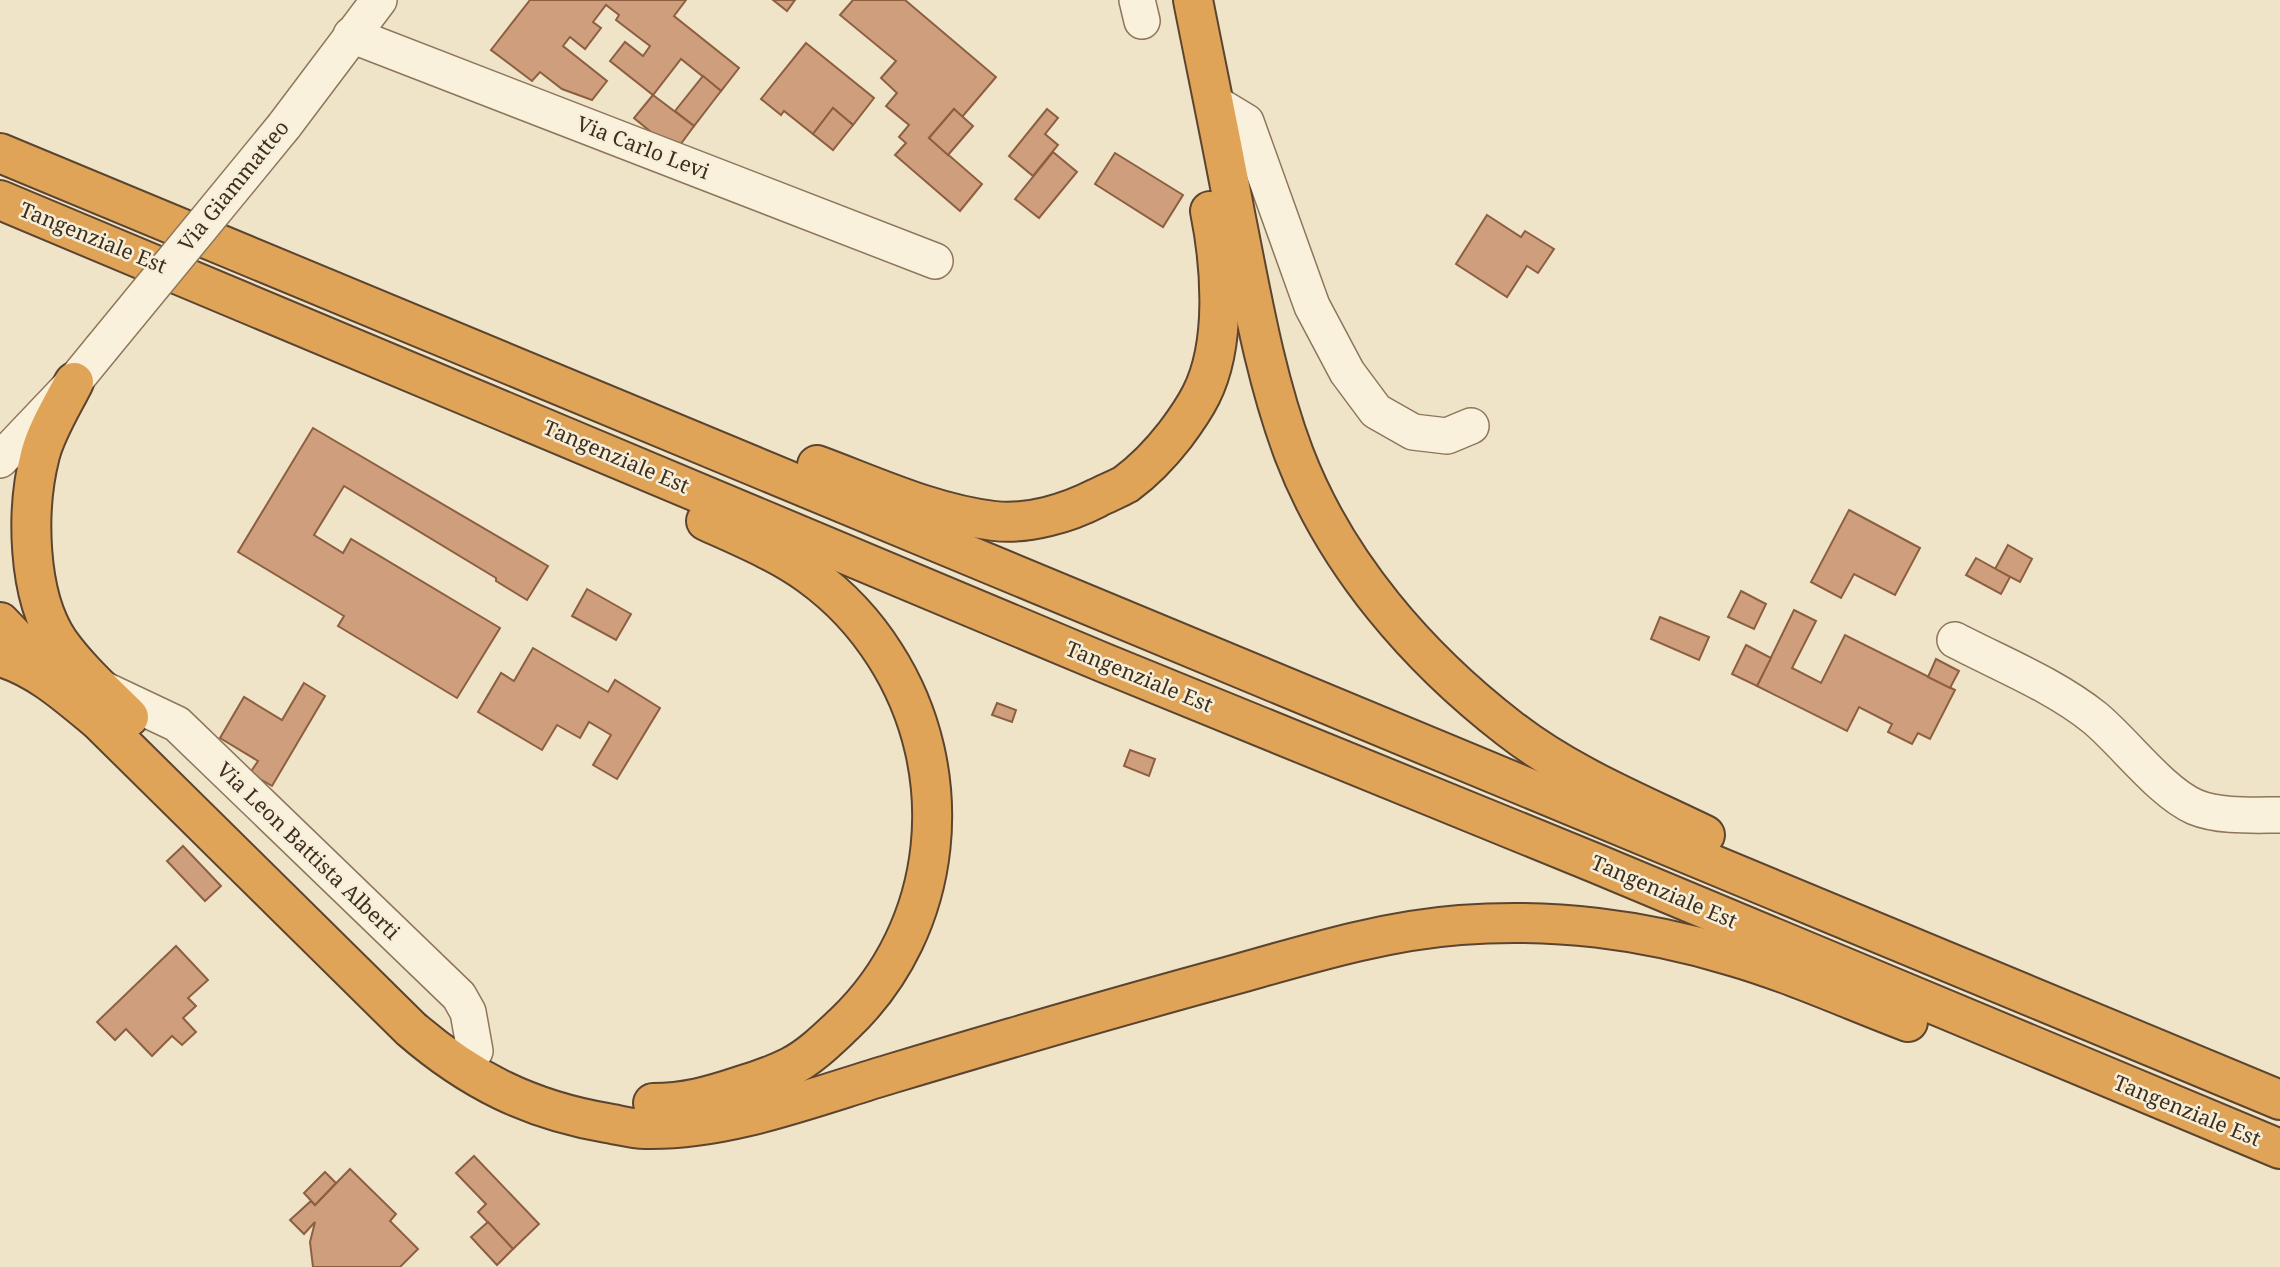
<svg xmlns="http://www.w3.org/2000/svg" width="2280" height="1267" font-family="'Noto Serif',serif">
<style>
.building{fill:#cf9f7d;stroke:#8d5f41;stroke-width:2}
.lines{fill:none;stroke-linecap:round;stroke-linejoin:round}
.minor-casing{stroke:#8d765c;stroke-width:38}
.highway-casing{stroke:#5b4430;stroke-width:42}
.minor{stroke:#faf1dc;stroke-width:35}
.highway{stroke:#e0a458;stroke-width:38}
.minor-bridge-casing{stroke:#8d765c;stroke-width:38;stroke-linecap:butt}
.minor-bridge{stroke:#faf1dc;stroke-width:35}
.labels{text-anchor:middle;stroke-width:5;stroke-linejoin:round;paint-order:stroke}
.street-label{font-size:21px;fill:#3d2e20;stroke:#f7eed8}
</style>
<rect width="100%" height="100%" fill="#f0e4c8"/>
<g class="building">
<path d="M530 0H686L674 16 739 68 721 91 681 59 653 95 610 61 625 42 643 56 650 46 616 20 619 15 606 5 593 22 601 28 585 49 570 37 563 46 607 81 592 100 562 89 540 72 532 81 491 50Z"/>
<path d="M773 0H795L787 11Z"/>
<path d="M853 0H905L996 77 962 117 954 109 929 138 982 184 960 211 895 155 906 143 899 137 909 125 886 106 897 93 881 78 896 61 840 15Z"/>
<path d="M806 43 874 98 853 125 833 108 813 134 784 111 781 115 761 99Z"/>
<path d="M703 76 721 91 694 126 675 111Z"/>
<path d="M653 95 694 126 680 145 656 136 634 118Z"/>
<path d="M833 108 853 125 833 150 813 134Z"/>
<path d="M954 109 973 126 948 155 929 138Z"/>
<path d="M1047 109 1058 118 1045 134 1058 145 1033 176 1009 156Z"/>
<path d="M1053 152 1077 172 1039 218 1015 199Z"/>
<path d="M1115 153 1183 195 1163 227 1095 184Z"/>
<path d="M1487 215 1521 237 1525 231 1554 249 1538 273 1527 266 1507 297 1456 264Z"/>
<path d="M313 428 548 566 527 600 496 581V578L344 486 314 535 343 553 351 539 500 628 457 698 338 626 344 616 238 552Z"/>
<path d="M1849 510 1920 548 1895 595 1854 574 1841 598 1811 582Z"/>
<path d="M2008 545 2032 559 2020 582 1995 569Z"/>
<path d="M1976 558 2010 577 2001 594 1966 575Z"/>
<path d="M587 589 631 614 616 640 572 616Z"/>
<path d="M1741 591 1766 604 1754 629 1728 617Z"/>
<path d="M1794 610 1816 621 1792 668 1821 683 1845 635 1955 690 1930 739 1918 733 1912 744 1888 732 1892 724 1859 707 1847 731 1757 686Z"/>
<path d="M1660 617 1709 637 1699 660 1651 639Z"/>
<path d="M1746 645 1771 658 1757 686 1732 674Z"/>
<path d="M533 648 608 692 615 680 660 708 617 779 593 765 611 735 589 722 580 738 557 725 542 750 478 712 501 673 514 681Z"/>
<path d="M1936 659 1959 671 1950 688 1928 677Z"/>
<path d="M304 683 325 696 272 786 250 773 258 761 220 738 244 697 282 720Z"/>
<path d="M997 703 1016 710 1012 722 992 715Z"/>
<path d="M1130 750 1155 759 1149 776 1124 766Z"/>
<path d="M183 846 221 886 205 901 167 861Z"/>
<path d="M176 946 208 980 188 998 196 1006 183 1018 196 1032 182 1045 172 1036 152 1056 126 1029 115 1040 97 1022Z"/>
<path d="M474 1156 539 1224 513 1249 478 1212 486 1204 456 1173Z"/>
<path d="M350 1169 396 1214 390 1221 418 1249 400 1267H313L310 1242 315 1222 304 1234 290 1220 311 1201 315 1205Z"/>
<path d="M325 1172 336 1183 315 1205 304 1193Z"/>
<path d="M488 1222 513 1249 497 1265 471 1237Z"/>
</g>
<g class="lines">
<defs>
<g id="minor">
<path d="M1137 0 1142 21"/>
<path d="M351 35 935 261"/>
<path d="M1213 102 1246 122 1312 306 1347 372 1376 411 1413 432 1447 436 1471 426"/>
<path d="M284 126 379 0"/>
<path d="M0 460 74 382 101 349"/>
<path d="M1955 640C2001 664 2054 685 2095 718 2125 743 2161 792 2195 807 2219 817 2254 815 2280 815"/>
<path d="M103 689 177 724 459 996 468 1012 475 1051"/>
</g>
<g id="highway">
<path d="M1193 0C1207 71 1222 142 1235 213 1251 293 1265 377 1294 454 1336 564 1418 658 1510 729 1569 775 1639 803 1705 835"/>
<path d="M0 153 2280 1100"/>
<path d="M0 200 1102 662 1595 863 2280 1149"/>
<path d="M74 382C63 404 46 431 40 455 26 509 27 595 59 642 79 670 105 693 129 717"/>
<path d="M817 465C874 486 933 514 994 521 1028 525 1068 513 1097 498 1107 493 1117 489 1126 484 1145 470 1161 453 1175 435 1184 423 1194 409 1201 395 1227 344 1221 266 1210 211"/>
<path d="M0 622 45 669"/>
<path d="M0 657C37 667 70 697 99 721L411 1029C470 1080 530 1110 607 1123 619 1125 633 1129 645 1129 727 1131 813 1097 890 1074 1003 1040 1116 1007 1230 976 1305 955 1381 931 1460 925 1554 918 1641 929 1732 956 1791 973 1850 1000 1908 1022"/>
<path d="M653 1103C685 1103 710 1096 740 1086 757 1081 774 1075 790 1067 810 1057 827 1040 844 1024 945 928 960 772 885 655 866 625 839 596 810 575 778 552 741 537 706 521"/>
</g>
</defs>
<use href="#minor" class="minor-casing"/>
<use href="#highway" class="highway-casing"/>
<use href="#minor" class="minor"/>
<use href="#highway" class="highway"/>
<defs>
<path id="minor-bridge" d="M101 349 284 126"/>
</defs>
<use href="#minor-bridge" class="minor-bridge-casing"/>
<use href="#minor-bridge" class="minor-bridge"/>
</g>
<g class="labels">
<g class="street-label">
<text transform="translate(643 148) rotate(21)" y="7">Via Carlo Levi</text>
<text transform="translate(234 186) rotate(-51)" y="7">Via Giammatteo</text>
<text transform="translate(93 238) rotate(22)" y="7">Tangenziale Est</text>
<text transform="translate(616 457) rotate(23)" y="7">Tangenziale Est</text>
<text transform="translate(1139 677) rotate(22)" y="7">Tangenziale Est</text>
<text transform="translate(308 851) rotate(44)" y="7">Via Leon Battista Alberti</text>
<text transform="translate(1664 892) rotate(23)" y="7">Tangenziale Est</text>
<text transform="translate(2187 1111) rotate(22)" y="7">Tangenziale Est</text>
</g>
</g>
</svg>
